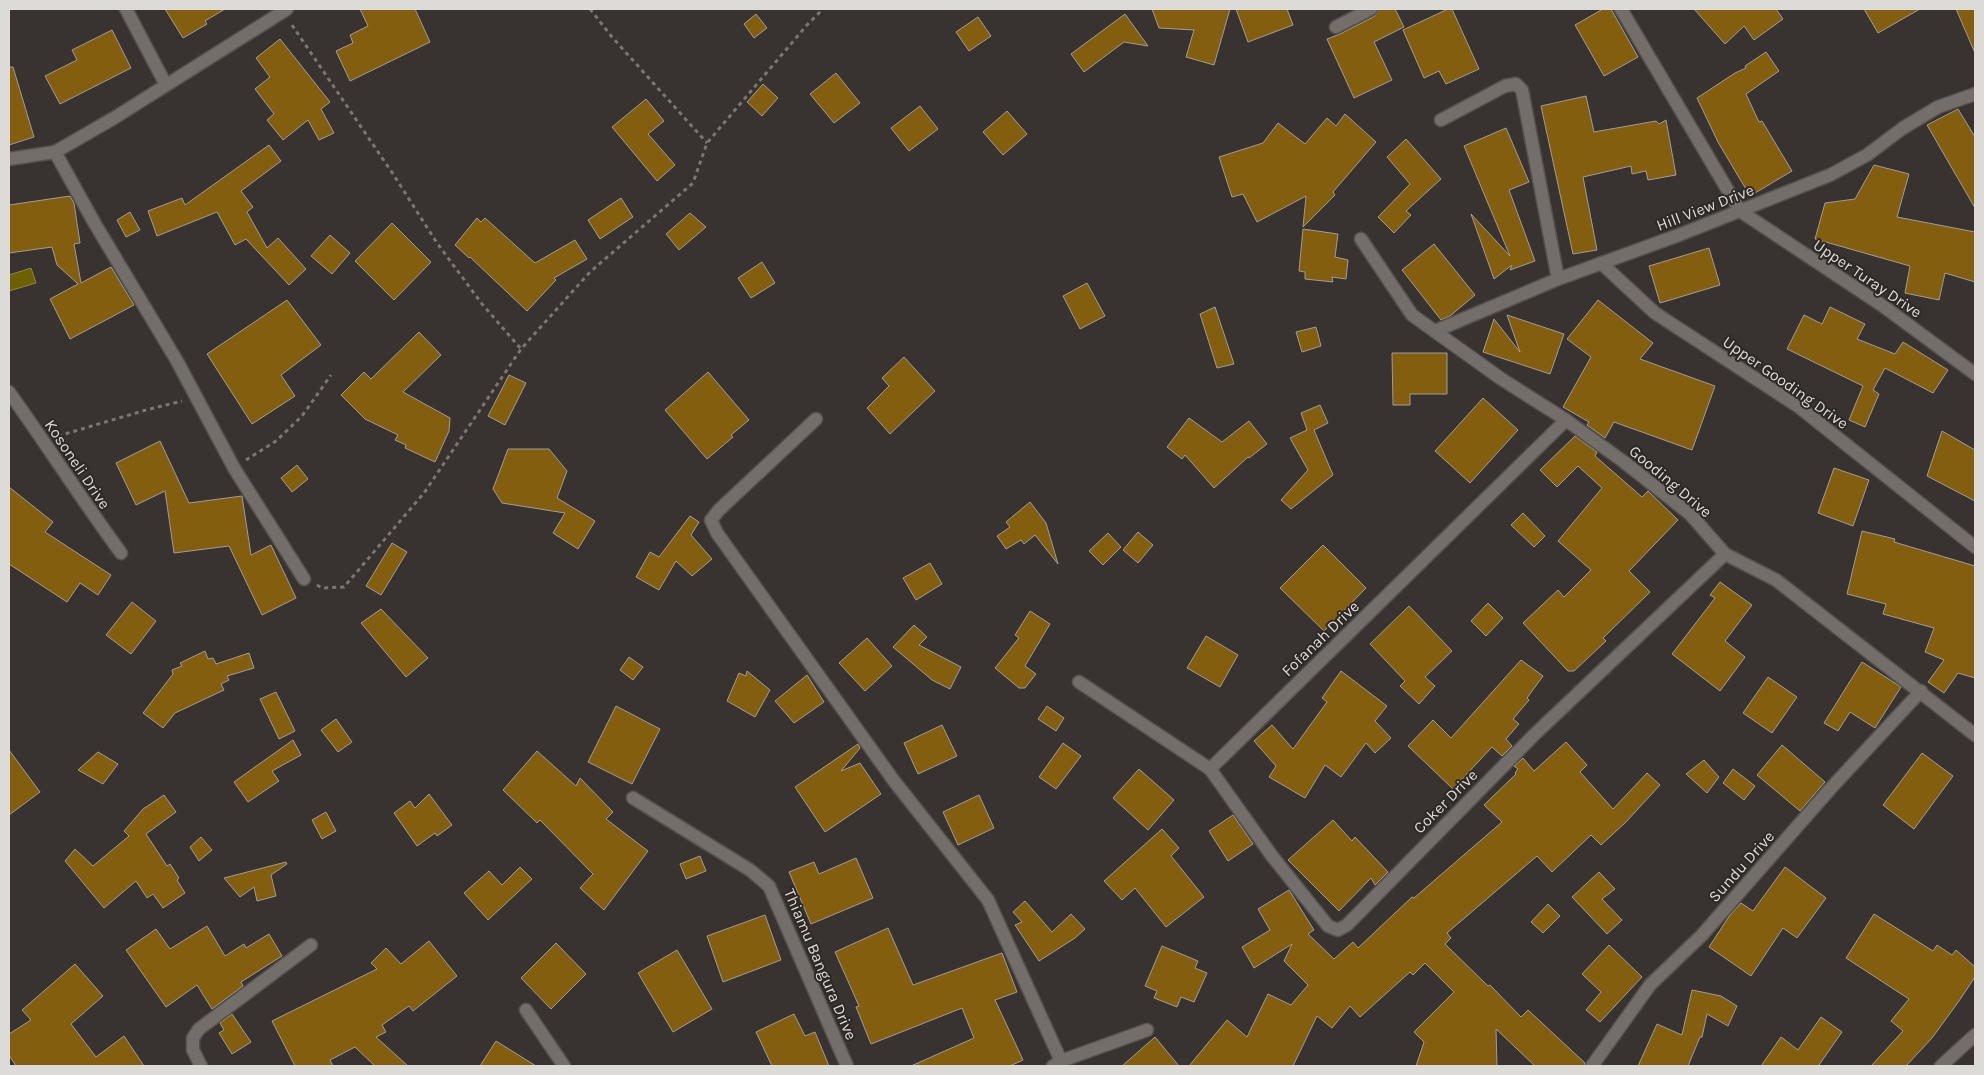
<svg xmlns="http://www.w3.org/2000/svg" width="1984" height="1075" font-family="Karla,sans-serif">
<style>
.water{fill:#6d6002;stroke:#8f8542}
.building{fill:#845e0f;stroke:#a09d97}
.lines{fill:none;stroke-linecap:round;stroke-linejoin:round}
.street-casing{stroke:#54514e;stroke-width:15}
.path{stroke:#797673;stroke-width:3;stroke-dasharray:4 4;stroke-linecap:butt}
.street{stroke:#736e6a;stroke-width:12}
.labels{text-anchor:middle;stroke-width:4;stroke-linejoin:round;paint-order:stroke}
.street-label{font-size:16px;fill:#dddbd8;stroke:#2e2926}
</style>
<rect width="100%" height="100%" fill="#383330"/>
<path class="water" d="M31 268 36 283 9 291V275Z"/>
<g class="building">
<path d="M165 9H225L205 21 207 24 183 38Z"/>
<path d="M360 9H415L430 42 350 81 336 51 353 43 350 35 368 26Z"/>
<path d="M1152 9H1230L1214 65 1186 57 1194 30 1159 28Z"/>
<path d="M1236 9H1287L1293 25 1248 42Z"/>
<path d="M1379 9H1395L1404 27 1374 42 1392 80 1354 98 1327 39 1340 34 1375 16Z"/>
<path d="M1448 9H1452L1479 69 1446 84 1439 71 1424 78 1403 30Z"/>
<path d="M1603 9H1611L1638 57 1604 76 1575 25Z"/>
<path d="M1694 9H1776L1783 19 1754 40 1744 26 1725 44Z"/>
<path d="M1864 9H1920L1878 33Z"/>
<path d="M1956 9H1975V53Z"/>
<path d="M756 14 767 28 754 38 744 24Z"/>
<path d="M1125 14 1148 46 1124 42 1084 72 1071 54Z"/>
<path d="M978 17 991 36 969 51 956 32Z"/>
<path d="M112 30 131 68 60 104 45 76 77 60 72 50Z"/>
<path d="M280 39 330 102 321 109 334 133 319 140 308 120 283 140 267 120 274 114 255 89 270 77 256 58Z"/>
<path d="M1766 52 1779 71 1746 94 1759 122 1762 121 1792 171 1750 196 1718 142 1697 98 1735 73 1746 68 1745 66Z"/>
<path d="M9 67H13L34 137 9 145Z"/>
<path d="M836 73 860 103 834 123 810 94Z"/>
<path d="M763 84 778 98 762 116 747 102Z"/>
<path d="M1586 96 1594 132 1656 121 1659 124 1666 120 1676 175 1648 180 1646 171 1632 174 1631 166 1583 177 1597 250 1573 254 1541 106Z"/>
<path d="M646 99 664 121 648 134 675 165 657 181 612 127Z"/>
<path d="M920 106 938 129 909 151 891 128Z"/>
<path d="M1958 109 1975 137V208L1927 125Z"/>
<path d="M1007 111 1027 134 1003 155 983 132Z"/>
<path d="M1345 114 1376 142 1333 192 1335 195 1303 227 1306 196 1257 222 1243 194 1232 197 1219 157 1263 143 1278 123 1305 144 1327 118 1336 126Z"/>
<path d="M1506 128 1529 182 1509 190 1535 261 1510 270 1512 265 1494 279 1471 214 1510 256 1464 146Z"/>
<path d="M1406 139 1441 179 1406 211 1411 215 1394 233 1378 217 1410 184 1387 157Z"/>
<path d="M269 145 281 161 241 191 253 207 247 212 267 248 278 238 306 269 289 285 246 239 235 245 217 212 157 236 148 211 182 198 185 205Z"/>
<path d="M1874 165 1909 174 1897 217 1975 232V282L1945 273 1939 300 1905 293 1910 266 1815 239 1825 203 1855 199Z"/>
<path d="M70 196 74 203 80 243 74 244 81 283 111 267 134 305 70 339 50 299 78 284 57 265 52 247 9 253V205Z"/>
<path d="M621 198 633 217 600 239 588 220Z"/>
<path d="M130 212 140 230 126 237 117 220Z"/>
<path d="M690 213 706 227 679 250 666 234Z"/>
<path d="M477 218 481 222 485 218 535 263 575 240 587 259 554 278 556 280 527 311 470 257 469 258 455 245Z"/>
<path d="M392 223 431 262 394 300 355 261Z"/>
<path d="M1303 229 1338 234 1335 257 1348 260 1346 279 1332 277 1333 282 1305 279V272L1299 271Z"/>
<path d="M330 235 350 253 332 274 311 256Z"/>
<path d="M1434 244 1475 295 1450 316 1441 320 1402 270Z"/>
<path d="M1709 248 1720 285 1660 303 1649 266Z"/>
<path d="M762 262 775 283 751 298 738 278Z"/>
<path d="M1087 283 1105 316 1080 329 1063 296Z"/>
<path d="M287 300 321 345 281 375 295 396 252 424 207 354Z"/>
<path d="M1598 300 1653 343 1640 359 1715 386 1692 450 1614 422 1605 438 1587 425 1589 422 1563 407 1591 357 1567 339Z"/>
<path d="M1215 307 1234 364 1217 368 1200 314Z"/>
<path d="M1830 307 1865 324 1857 339 1895 354 1903 342 1948 370 1933 393 1885 368 1873 390 1879 394 1865 427 1849 420 1863 386 1787 349 1804 315 1822 324Z"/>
<path d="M1507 315 1564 334 1550 374 1483 352 1494 319 1520 352Z"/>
<path d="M1316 327 1321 346 1302 352 1296 332Z"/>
<path d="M419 332 441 355 403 392 450 418 449 431 435 462 405 448 406 445 395 440 398 435 365 419 341 395 364 372 371 379Z"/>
<path d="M1392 353H1447V394H1410V405H1393Z"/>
<path d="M904 357 935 391 890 434 867 408 889 386 882 378Z"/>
<path d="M708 372 749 420 731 435 733 437 707 459 665 410Z"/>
<path d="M509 375 526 383 505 425 488 416Z"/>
<path d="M1483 398 1518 430 1470 483 1435 451Z"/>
<path d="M1320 405 1328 423 1314 430 1333 475 1291 509 1281 500 1308 470 1290 438 1307 430 1301 413Z"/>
<path d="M1189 418 1222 442 1249 421 1267 444 1249 458 1248 457 1214 488 1185 455 1182 459 1167 447Z"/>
<path d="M1942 431 1975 450V501L1927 476Z"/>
<path d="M1575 436 1597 452 1595 456 1642 497 1648 491 1678 520 1629 571 1650 592 1603 638 1606 641 1574 671H1568L1523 623 1558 590 1564 597 1591 570 1558 541 1602 488 1578 466 1557 487 1540 470Z"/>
<path d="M160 441 189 503 242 496 251 555 271 545 296 598 262 615 229 546 174 553 165 491 136 505 116 463Z"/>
<path d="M508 449H549L567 471 557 498 595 521 578 549 553 533 565 513 502 503 493 489Z"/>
<path d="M297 465 308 479 292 492 281 478Z"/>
<path d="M1834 468 1869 480 1853 526 1818 513Z"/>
<path d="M9 487 53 522 45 532 111 575 98 595 80 583 67 602 9 564Z"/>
<path d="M1030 502 1046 523 1058 564 1035 535 1024 544 1021 540 1006 549 997 536 1010 527 1006 522Z"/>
<path d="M1523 513 1545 536 1534 547 1511 525Z"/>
<path d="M690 516 699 522 691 535 712 559 692 576 676 561 659 590 636 577 650 552 659 557Z"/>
<path d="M1862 531 1895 539 1894 542 1975 566V678L1958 673 1944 693 1928 682 1944 660 1925 652 1934 628 1883 614 1886 604 1847 594Z"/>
<path d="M1138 532 1153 545 1138 563 1123 550Z"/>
<path d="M1108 533 1121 547 1103 565 1089 551Z"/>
<path d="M392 543 407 552 381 595 366 586Z"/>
<path d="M1323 545 1366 588 1324 631 1280 588Z"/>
<path d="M930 563 942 584 916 600 903 578Z"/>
<path d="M1720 582 1752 605 1725 641 1745 657 1720 691 1672 654 1715 598 1710 595Z"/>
<path d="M132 602 156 621 131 654 106 635Z"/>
<path d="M1488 603 1503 618 1486 636 1471 621Z"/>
<path d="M1409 606 1452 651 1425 677 1435 686 1419 704 1400 686 1405 681 1370 644Z"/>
<path d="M381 609 428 658 406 677 361 623Z"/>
<path d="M1030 611 1050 624 1025 666 1036 674 1025 688H1019L995 668 1019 638 1015 635Z"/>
<path d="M914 625 927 637 919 645 961 667 950 689 932 680 893 647Z"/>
<path d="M1206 636 1238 655 1220 687 1187 668Z"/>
<path d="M867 638 892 666 865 691 839 663Z"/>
<path d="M205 651 208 659 213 658 216 664 249 653 254 668 227 676 229 680 221 684 224 690 175 713 163 728 143 713 173 674 172 670 182 666 180 663Z"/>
<path d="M629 657 643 667 633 680 620 670Z"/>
<path d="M1521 660 1543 676 1527 698 1529 700 1513 719 1519 724 1506 739 1512 746 1502 756 1492 747 1453 789 1408 746 1433 720 1451 738Z"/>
<path d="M1862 662 1901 687 1875 728 1850 712 1838 731 1824 723Z"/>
<path d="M747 671 770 690 755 717 727 701 739 673 746 676Z"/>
<path d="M1341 671 1387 706 1375 721 1391 738 1375 753 1366 743 1341 777 1325 765 1305 798 1269 777 1276 766 1254 741 1272 725 1293 749 1327 702 1322 698Z"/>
<path d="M807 675 824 702 794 723 775 701Z"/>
<path d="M1768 677 1797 697 1772 733 1743 713Z"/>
<path d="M276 692 295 731 279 739 260 699Z"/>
<path d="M616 706 660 729 632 784 588 762Z"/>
<path d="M1047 706 1064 718 1056 731 1038 719Z"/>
<path d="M336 719 352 742 338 752 321 730Z"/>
<path d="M942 725 957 756 918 774 904 743Z"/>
<path d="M293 740 301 755 272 771 279 781 248 802 234 782Z"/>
<path d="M1566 742 1587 765 1580 772 1613 809 1647 773 1660 785 1626 822 1601 845 1591 835 1552 872 1537 856 1447 933 1451 938 1445 944 1488 986 1490 985 1521 1017 1528 1010 1585 1063 1584 1066H1535L1496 1029 1497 1066H1416L1424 1042 1414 1032 1454 992 1425 963 1413 975 1410 972 1360 1017 1350 1006 1332 1028 1317 1016 1293 1066H1189L1227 1020 1247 1037 1268 994 1291 1005 1308 985 1284 961 1292 944 1254 968 1242 947 1270 930 1258 909 1289 890 1314 930 1308 934 1334 959 1353 942 1358 948 1412 897 1414 898 1502 822 1484 805 1516 774 1515 773 1518 769 1514 766 1523 758 1534 771Z"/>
<path d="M1063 743 1081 756 1056 789 1039 777Z"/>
<path d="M858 744 860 748 841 771 860 763 881 794 825 832 795 787Z"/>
<path d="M1782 745 1825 782 1800 811 1757 775Z"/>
<path d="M9 750 40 792 9 815Z"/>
<path d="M537 751 576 786 580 778 613 812 606 819 648 851 604 910 580 888 593 874 540 820 537 823 503 790Z"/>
<path d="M98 752 118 764 103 784 78 770Z"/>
<path d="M1922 753 1953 776 1914 829 1883 805Z"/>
<path d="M1704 760 1719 777 1707 793 1686 774Z"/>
<path d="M1139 769 1174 800 1148 830 1113 798Z"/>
<path d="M1733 769 1755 786 1744 800 1723 783Z"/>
<path d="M429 794 452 825 437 836 435 833 417 846 394 813 410 801 415 808Z"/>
<path d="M164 795 176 812 146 834 167 866 170 864 179 878 177 880 185 893 163 908 153 894 147 898 136 881 104 908 65 861 75 849 93 866 129 836 124 831 143 809Z"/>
<path d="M979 795 994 828 958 845 943 812Z"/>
<path d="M326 812 336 831 322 839 312 820Z"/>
<path d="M1233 815 1253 844 1228 861 1209 831Z"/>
<path d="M1333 820 1352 841 1355 837 1388 872 1375 885 1371 878 1339 911 1288 860Z"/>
<path d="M1162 829 1179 848 1171 856 1204 897 1166 927 1135 888 1122 900 1104 881Z"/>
<path d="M201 837 212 850 199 861 190 847Z"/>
<path d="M700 856 706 871 686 879 680 864Z"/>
<path d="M856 858 873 898 811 924 789 872 814 862 819 874Z"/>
<path d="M286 862 287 864 271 875 276 896 257 901 254 887 240 897 224 878Z"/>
<path d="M520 867 532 879 488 920 464 893 489 871 502 885Z"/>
<path d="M1785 867 1826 898 1797 938 1783 928 1751 976 1709 947 1730 915 1741 903 1753 911Z"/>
<path d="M1599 872 1615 889 1602 899 1622 920 1607 934 1572 897Z"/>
<path d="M1025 901 1052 932 1071 914 1085 929 1075 938 1039 961 1015 925 1022 922 1013 912Z"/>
<path d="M1548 904 1560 916 1543 933 1531 922Z"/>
<path d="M1874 914 1933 951 1937 945 1952 955 1956 950 1975 967V977L1959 1001 1932 1038 1906 1066H1871L1903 1031 1891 1021 1909 999 1846 958Z"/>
<path d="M765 915 781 960 723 982 707 936Z"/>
<path d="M207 926 225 956 244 944 246 948 269 934 282 956 241 982 243 986 212 1009 197 985 166 1007 126 950 156 929 170 949Z"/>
<path d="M888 928 913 985 1002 953 1017 992 995 1000 1023 1060 1010 1066H911L974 1038 962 1008 871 1044 856 1007 859 1006 835 952Z"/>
<path d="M429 941 457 976 413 1011 409 1006 382 1025 386 1032 376 1037 408 1066H375L355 1047 330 1060 333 1066H295L272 1021 377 969 371 963 386 948 401 964Z"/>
<path d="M556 943 586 974 551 1009 521 978Z"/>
<path d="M1609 945 1642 977 1600 1022 1586 1010 1601 992 1582 974Z"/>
<path d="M1162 946 1198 961 1195 968 1207 973 1194 1002 1181 997 1177 1007 1154 998 1157 991 1145 986Z"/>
<path d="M677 950 712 1009 673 1032 638 973Z"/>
<path d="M75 964 103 996 71 1024 96 1057 124 1036 144 1066H16L9 1055V1034L31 1020 22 1010Z"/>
<path d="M1692 990 1721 996 1737 1006 1728 1026 1707 1014 1702 1037H1700L1688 1066H1638L1657 1024 1682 1035Z"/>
<path d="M232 1014 251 1042 232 1054 219 1033 224 1030 220 1023Z"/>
<path d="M794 1014 805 1036 815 1032 829 1066H772L756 1032Z"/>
<path d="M1821 1017 1842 1032 1819 1065 1821 1066H1761L1781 1037 1798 1050Z"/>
<path d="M1155 1037 1179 1066H1122Z"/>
<path d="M496 1041 536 1066H480Z"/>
</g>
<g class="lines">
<defs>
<g id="street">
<path d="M126 9 166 85"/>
<path d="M287 9 114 118 55 152 95 224 177 361 234 468 304 579"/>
<path d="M1621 9 1740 211 1883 306 1975 374"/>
<path d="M1336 27 1371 9"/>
<path d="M1441 120 1505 86 1516 84 1522 90 1558 279"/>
<path d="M9 159 55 152"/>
<path d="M1361 239 1412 315 1500 378 1566 420 1624 462 1690 514 1725 554 1776 580 1975 735"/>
<path d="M1601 263 1655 313 1799 407 1975 547"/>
<path d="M1435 331 1558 279 1679 235 1830 175 1867 155 1903 128 1938 107 1975 94"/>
<path d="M9 392C47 445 82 500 121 553"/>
<path d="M816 419 719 510 711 520 717 533 894 781 988 900 1061 1061"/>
<path d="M1079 682 1210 769 1272 856 1328 926 1338 930 1347 925 1535 734 1725 554"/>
<path d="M1210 769 1566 420"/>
<path d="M633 798 750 870 769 886 847 1066"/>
<path d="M526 1010 564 1066"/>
<path d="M201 1066 193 1050V1038L199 1029 311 945"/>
<path d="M1053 1066 1061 1061 1147 1030"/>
<path d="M1592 1066 1650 985 1702 935 1831 788 1921 691"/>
<path d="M1941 1066 1975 1035"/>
</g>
</defs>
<use href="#street" class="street-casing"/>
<g class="path">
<path d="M590 9 612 37 707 143"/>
<path d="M292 25 393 174 437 243 482 304 521 349"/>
<path d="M58 436 146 410 182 401"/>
<path d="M246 460 276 441 302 416 331 375"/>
<path d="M317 585 322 588 344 587 424 493 521 349 590 272 693 183 707 143 807 25 823 9"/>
</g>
<use href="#street" class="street"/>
</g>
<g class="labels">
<g class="street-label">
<text transform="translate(1705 207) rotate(-21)" y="6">Hill View Drive</text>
<text transform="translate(1868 278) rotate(34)" y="6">Upper Turay Drive</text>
<text transform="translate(1786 382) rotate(35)" y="6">Upper Gooding Drive</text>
<text transform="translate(78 464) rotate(56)" y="6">Kosoneli Drive</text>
<text transform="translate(1671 481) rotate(40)" y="6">Gooding Drive</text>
<text transform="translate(1320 638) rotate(-44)" y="6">Fofanah Drive</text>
<text transform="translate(1445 801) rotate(-45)" y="6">Coker Drive</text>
<text transform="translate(1741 866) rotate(-48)" y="6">Sundu Drive</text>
<text transform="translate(821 964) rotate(67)" y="6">Thiamu Bangura Drive</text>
</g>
</g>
<rect width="1984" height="1075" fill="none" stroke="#dddbd8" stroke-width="20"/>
</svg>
